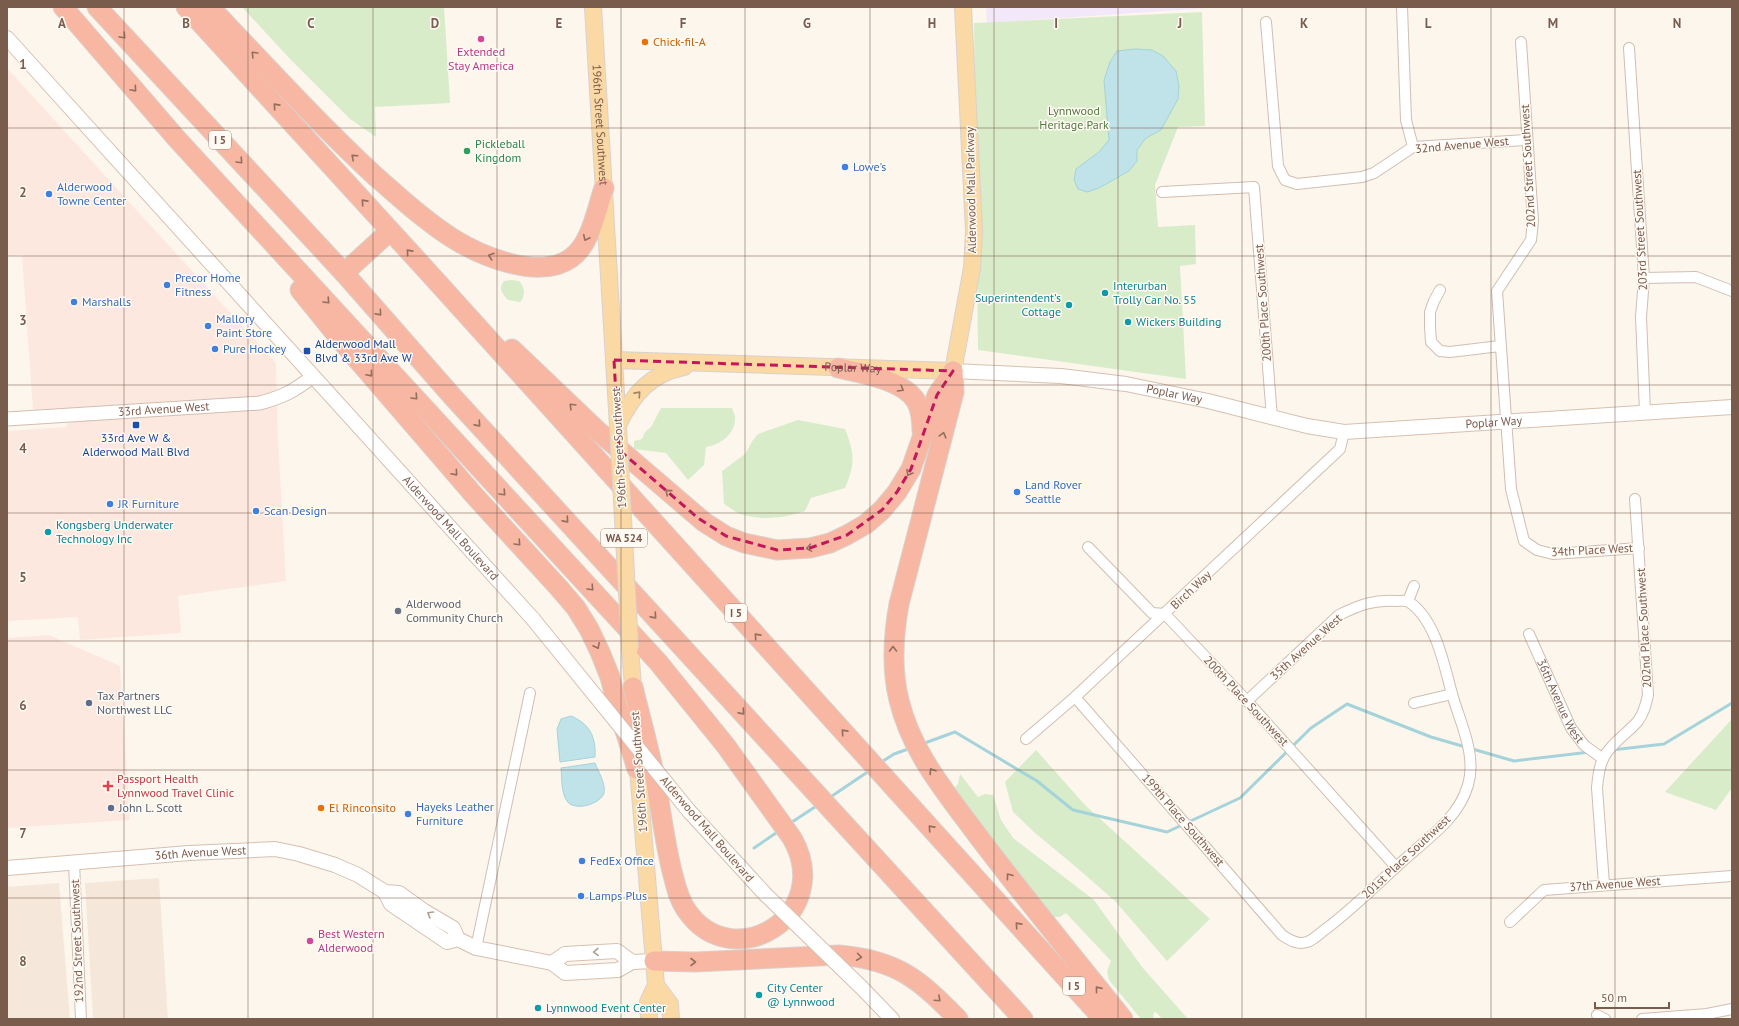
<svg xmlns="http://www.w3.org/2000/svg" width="1739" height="1026" font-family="'PT Sans',sans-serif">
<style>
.residential{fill:#f5e8da}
.commercial{fill:#fde8e0}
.education{fill:#f3e8fa}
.green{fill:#d8ecc9}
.water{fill:#bfe3e8;stroke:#a5d3da}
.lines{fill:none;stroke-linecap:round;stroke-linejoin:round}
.stream{stroke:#a5d3da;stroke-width:3}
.minor-casing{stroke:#d1beb0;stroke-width:12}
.tertiary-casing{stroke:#d1beb0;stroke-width:15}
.secondary-casing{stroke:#d6c0b0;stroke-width:16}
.primary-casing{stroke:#dad1cd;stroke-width:18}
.motorway-casing{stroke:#dad1cd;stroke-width:21}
.minor{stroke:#fff;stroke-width:10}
.tertiary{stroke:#fff;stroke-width:13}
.secondary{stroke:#fff;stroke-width:14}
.primary{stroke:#fbd9a5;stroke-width:16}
.motorway{stroke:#f7b7a3;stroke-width:19}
.secondary-bridge-casing{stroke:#d6c0b0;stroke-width:16;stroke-linecap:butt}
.primary-bridge-casing{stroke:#dad1cd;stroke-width:18;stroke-linecap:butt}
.secondary-bridge{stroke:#fff;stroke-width:14}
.primary-bridge{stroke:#fbd9a5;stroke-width:16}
.oneway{stroke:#936e5e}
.oneway2{stroke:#a18267}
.oneway3{stroke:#af9d94}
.marked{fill:none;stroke:#c2185b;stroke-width:3;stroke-dasharray:8 5;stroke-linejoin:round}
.grid{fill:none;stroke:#7a5c4d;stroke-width:1;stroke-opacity:0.55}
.hotel-dot{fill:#d1479c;stroke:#fffaf3;stroke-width:1.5}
.food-dot{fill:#e8710a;stroke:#fffaf3;stroke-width:1.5}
.leisure-dot{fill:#2e9e5b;stroke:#fffaf3;stroke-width:1.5}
.shop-dot{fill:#3f7fe0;stroke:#fffaf3;stroke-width:1.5}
.culture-dot{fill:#0f9aa8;stroke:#fffaf3;stroke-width:1.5}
.transit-dot{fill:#1a4fb4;stroke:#fffaf3;stroke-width:1.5}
.worship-dot{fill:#6b7280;stroke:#fffaf3;stroke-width:1.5}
.service-dot{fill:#5c6f8a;stroke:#fffaf3;stroke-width:1.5}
.health-dot{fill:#e0444e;stroke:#fffaf3;stroke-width:1.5}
.labels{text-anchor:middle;stroke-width:3;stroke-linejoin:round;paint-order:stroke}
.shield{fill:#fffaf3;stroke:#a28b7f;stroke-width:1}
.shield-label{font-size:11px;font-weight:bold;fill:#7a5c4d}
.food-label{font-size:12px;fill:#c56008;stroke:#fffaf3;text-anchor:start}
.hotel-label{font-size:12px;fill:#b23c85;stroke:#fffaf3}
.park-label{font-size:12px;fill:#537a41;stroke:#fffaf3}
.street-label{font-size:12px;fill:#7a5c4d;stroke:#fffaf3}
.leisure-label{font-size:12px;fill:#27864d;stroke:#fffaf3;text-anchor:start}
.shop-label{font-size:12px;fill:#366cbe;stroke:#fffaf3;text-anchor:start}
.culture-label{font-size:12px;fill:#0d838f;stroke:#fffaf3;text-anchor:start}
.transit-label{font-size:12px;fill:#164399;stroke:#fffaf3;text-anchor:start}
.worship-label{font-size:12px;fill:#5b616d;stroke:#fffaf3;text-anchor:start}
.service-label{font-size:12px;fill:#4e5e75;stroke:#fffaf3;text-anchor:start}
.health-label{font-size:12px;fill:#be3a42;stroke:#fffaf3;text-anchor:start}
.grid-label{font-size:13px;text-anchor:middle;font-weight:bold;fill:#7a5c4d;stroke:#fffaf3;stroke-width:3;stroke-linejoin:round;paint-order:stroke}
</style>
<rect width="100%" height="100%" fill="#fdf6ec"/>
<g class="residential">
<path d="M159 878 168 1019H93L85 883Z"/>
<path d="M59 883 70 1019H7V887Z"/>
</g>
<g class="commercial">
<path d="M7 68 276 363 278 439 286 581 178 596 181 633 80 640 78 617 7 621V431L67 427 66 408 33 410 22 255 7 256Z"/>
<path d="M49 635 120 666 130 820 7 828V638Z"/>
</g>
<path class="education" d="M986 7H1224L987 23Z"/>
<g class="green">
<path d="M242 7H444L450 103 375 107 376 137 350 119 290 59Z"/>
<path d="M1202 12 1205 126 1178 127 1155 185 1158 227 1195 225 1196 264 1180 266 1186 379 978 350 974 23Z"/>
<path d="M512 280 519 281C525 287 526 296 520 302L508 300C502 293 498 289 504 281Z"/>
<path d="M661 408H732C733 411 735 415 735 417 736 434 720 445 706 447L704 465 688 480 666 453 634 449V441L642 439 645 432 651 427Z"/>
<path d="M798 420 845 429C855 454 855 464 845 488L811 498 805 511C785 518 762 521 740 514 735 512 729 507 724 504L722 471 745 454 753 440 758 434Z"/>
<path d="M1732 719V788L1716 810 1665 792Z"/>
<path d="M1036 750 1086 806 1210 919 1167 961 1115 901 1076 867 1035 833 1013 812 1005 782Z"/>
<path d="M960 774 978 797 985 794 993 795 1001 820 1013 838 1094 900 1142 967 1188 1019H1162L1157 1013 1154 1012 1153 1019H1141L1109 980 1107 971 1111 961 1066 913 1060 917H1054L1016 874 991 837 953 790 958 784Z"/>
</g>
<g class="water">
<path d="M1135 49 1152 50 1163 56 1176 71 1179 86 1178 99 1161 130 1146 138 1137 150V161L1129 171 1099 188 1087 192 1078 189 1074 180 1076 169 1099 152 1109 140 1104 80 1110 62 1117 51Z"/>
<path d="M571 716C590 724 596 737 595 757L560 762 557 729 561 719Z"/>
<path d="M595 763C598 771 606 784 604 793 601 804 574 812 567 801 561 793 562 778 561 768Z"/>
</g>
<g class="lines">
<g class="stream">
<path d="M922 744 955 732 1037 781 1073 810 1167 832 1240 798 1311 728 1347 704 1431 737 1514 761 1590 752"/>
<path d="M1612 750 1664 744 1732 703"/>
<path d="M880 763 894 754 911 748"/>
<path d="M829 798 869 771"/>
<path d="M789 824 818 805"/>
<path d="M754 848 779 831"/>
</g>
<defs>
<g id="minor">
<path d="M1402 7 1406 120 1413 147"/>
<path d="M1266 22 1278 166 1285 180 1297 184 1362 177 1374 173 1413 147 1527 140"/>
<path d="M1521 42 1533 221 1531 240 1497 291 1511 489 1524 541 1537 550 1553 554 1639 548"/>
<path d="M1629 48 1644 278 1641 317 1645 412"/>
<path d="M1162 192 1254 187 1272 418"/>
<path d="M1644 278 1696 277 1732 291"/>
<path d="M1440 290 1434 301 1430 312V327L1431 342 1440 351 1450 352 1500 346"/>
<path d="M1088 547 1152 613 1165 614 1247 701 1396 867"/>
<path d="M1408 601 1414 586"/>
<path id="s1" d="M1529 634 1571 728 1584 745 1603 759"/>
<path d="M1075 697 1282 935C1290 940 1297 945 1307 942 1314 940 1321 932 1327 928 1351 910 1373 888 1395 868 1412 852 1431 838 1447 821 1457 810 1464 799 1468 785 1477 755 1460 722 1452 694 1444 665 1436 620 1409 602 1406 600 1401 601 1397 601 1375 599 1359 605 1339 615L1247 701"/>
<path d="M1414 703 1452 694"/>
<path d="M1026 739 1075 697 1340 449 1344 432"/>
<path d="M74 863 81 1019"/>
<path d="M1604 884 1597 788C1598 777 1599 766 1604 757 1612 742 1627 734 1638 721 1644 713 1646 704 1648 695L1635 499"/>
<path d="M1510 922 1544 890 1732 876"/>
<path d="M476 948 530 693"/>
<path d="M1597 1015 1605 1019"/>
<path d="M1642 1019 1707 1014 1732 1009"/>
</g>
<g id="tertiary">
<path id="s2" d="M7 419 260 403C282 397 295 391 313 376"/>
</g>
<g id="secondary">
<path id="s3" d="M7 38 533 619"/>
<path id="s4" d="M953 371 1061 376 1126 384 1208 401 1307 426 1344 432 1732 407"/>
<path d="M689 811 765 894"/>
<path id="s5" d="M7 868 189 853 275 849 299 854 335 865 358 875 385 892 399 893 424 911 453 928 458 939 476 948 552 963 565 973 618 970 632 962 654 961"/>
<path d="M385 892 391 904 447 942 458 939"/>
<path d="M552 963 565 954 617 951 632 962"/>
<path d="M862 988 892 1019"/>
</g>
<g id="primary">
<path id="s6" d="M593 7 618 427"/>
<path id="s7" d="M614 360 953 371 972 268 974 231 963 7"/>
<path d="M618 425C633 394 650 374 684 367"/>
<path d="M630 648 634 699"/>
<path d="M637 758 656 985 670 1004 671 1019"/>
<path d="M649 1019 648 1002 656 985"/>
</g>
<g id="motorway">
<path d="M63 7 177 139 658 662 726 746 792 838C836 915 733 977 687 911 679 900 676 887 673 875 664 841 661 807 654 773 648 744 640 716 633 687"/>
<path d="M97 7 344 273 452 396 1023 1019"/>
<path d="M186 7 429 273 1103 1019"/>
<path d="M210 7C264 64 317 122 374 175 399 197 424 220 452 238 481 256 539 281 571 258 591 244 596 211 604 188"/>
<path d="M344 273 390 231"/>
<path d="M300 290 343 343 473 494 559 588 576 608 589 629 600 652 610 677 617 705 637 769"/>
<path d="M512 349 599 432 704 522 726 536 744 543 777 550 810 548 830 543 847 535 866 524 882 510 897 492 911 469 937 395 953 371"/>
<path d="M838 368C861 373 903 380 916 401 921 410 922 420 922 431"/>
<path d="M953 371 954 392 899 604C893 637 891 668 899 700 911 752 947 794 978 836 1025 898 1074 958 1123 1019"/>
<path d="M654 961 695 962 839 955C897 960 919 979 958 1019"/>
</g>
</defs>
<use href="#minor" class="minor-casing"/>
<use href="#tertiary" class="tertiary-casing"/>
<use href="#secondary" class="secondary-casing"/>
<use href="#primary" class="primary-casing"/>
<use href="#motorway" class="motorway-casing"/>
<use href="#minor" class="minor"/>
<use href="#tertiary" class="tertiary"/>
<use href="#secondary" class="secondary"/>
<use href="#primary" class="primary"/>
<use href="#motorway" class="motorway"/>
<defs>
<g id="secondary-bridge">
<path d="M533 619 689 811"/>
<path d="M765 894 862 988"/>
</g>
<path id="primary-bridge" d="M618 427 630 648"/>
</defs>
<use href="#secondary-bridge" class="secondary-bridge-casing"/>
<use href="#primary-bridge" class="primary-bridge-casing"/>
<use href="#secondary-bridge" class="secondary-bridge"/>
<use href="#primary-bridge" class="primary-bridge"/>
</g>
<defs><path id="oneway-chevron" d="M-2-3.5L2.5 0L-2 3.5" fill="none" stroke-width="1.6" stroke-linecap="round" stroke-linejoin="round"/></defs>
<g class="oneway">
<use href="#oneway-chevron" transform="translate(123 36) rotate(47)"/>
<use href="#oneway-chevron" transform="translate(254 54) rotate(-134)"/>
<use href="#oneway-chevron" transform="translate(134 89) rotate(49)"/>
<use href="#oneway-chevron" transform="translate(276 106) rotate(-132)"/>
<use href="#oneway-chevron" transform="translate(354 157) rotate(-138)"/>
<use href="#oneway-chevron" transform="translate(240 161) rotate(47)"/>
<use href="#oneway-chevron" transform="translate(364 202) rotate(-132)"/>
<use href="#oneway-chevron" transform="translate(586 238) rotate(116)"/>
<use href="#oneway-chevron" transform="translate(409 252) rotate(-132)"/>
<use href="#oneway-chevron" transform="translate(491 256) rotate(-161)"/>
<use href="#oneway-chevron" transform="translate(327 301) rotate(47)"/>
<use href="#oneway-chevron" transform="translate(379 313) rotate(49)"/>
<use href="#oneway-chevron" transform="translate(370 374) rotate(49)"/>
<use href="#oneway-chevron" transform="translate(901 389) rotate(30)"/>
<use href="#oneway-chevron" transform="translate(415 397) rotate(47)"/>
<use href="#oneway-chevron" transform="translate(572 406) rotate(-135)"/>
<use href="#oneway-chevron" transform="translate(478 424) rotate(48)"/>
<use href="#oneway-chevron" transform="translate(943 435) rotate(-75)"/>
<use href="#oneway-chevron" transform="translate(455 473) rotate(49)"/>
<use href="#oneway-chevron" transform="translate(909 473) rotate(120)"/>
<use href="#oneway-chevron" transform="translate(668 492) rotate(-139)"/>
<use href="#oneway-chevron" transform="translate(503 493) rotate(47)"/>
<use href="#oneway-chevron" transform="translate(566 520) rotate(48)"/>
<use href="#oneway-chevron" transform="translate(518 543) rotate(47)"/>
<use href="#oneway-chevron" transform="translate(809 548) rotate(170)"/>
<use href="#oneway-chevron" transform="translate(591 588) rotate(47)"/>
<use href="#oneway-chevron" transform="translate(654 616) rotate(48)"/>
<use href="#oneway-chevron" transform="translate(757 636) rotate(-132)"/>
<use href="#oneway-chevron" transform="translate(597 646) rotate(64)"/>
<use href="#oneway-chevron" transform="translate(893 649) rotate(-90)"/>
<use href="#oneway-chevron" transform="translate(742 712) rotate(48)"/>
<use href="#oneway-chevron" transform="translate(844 732) rotate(-132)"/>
<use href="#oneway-chevron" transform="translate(932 771) rotate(-122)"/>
<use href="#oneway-chevron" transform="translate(931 828) rotate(-132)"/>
<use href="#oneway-chevron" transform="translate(1009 876) rotate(-127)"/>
<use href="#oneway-chevron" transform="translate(1018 925) rotate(-132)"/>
<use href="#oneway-chevron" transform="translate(859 957) rotate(8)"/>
<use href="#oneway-chevron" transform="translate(693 962)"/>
<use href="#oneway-chevron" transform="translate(1098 989) rotate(-129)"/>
<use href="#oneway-chevron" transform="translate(938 999) rotate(43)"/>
</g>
<use class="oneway2" href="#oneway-chevron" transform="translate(638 394) rotate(-48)"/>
<g class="oneway3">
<use href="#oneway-chevron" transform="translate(430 914) rotate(-149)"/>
<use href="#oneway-chevron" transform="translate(596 952) rotate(177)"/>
</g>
<path class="marked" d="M614 360 953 371 937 395 911 469 897 492 882 510 847 535 810 548 777 550 726 536 698 518 619 450Z"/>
<path class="grid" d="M124 7V1019M248 7V1019M373 7V1019M497 7V1019M621 7V1019M745 7V1019M870 7V1019M994 7V1019M1118 7V1019M1242 7V1019M1366 7V1019M1491 7V1019M1615 7V1019M7 128H1732M7 256H1732M7 385H1732M7 513H1732M7 641H1732M7 770H1732M7 898H1732"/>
<g class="hotel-dot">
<circle cx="481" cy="39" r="4"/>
<circle cx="310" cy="941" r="4"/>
</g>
<g class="food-dot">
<circle cx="645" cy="42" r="4"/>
<circle cx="321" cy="808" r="4"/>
</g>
<circle class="leisure-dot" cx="467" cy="151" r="4"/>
<g class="shop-dot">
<circle cx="845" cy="167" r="4"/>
<circle cx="49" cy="194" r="4"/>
<circle cx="167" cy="285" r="4"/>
<circle cx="74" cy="302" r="4"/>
<circle cx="208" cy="326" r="4"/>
<circle cx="215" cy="349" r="4"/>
<circle cx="1017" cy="492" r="4"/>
<circle cx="110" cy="504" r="4"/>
<circle cx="256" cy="511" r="4"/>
<circle cx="408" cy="814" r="4"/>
<circle cx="582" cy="861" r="4"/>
<circle cx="581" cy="896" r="4"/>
</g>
<g class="culture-dot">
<circle cx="1105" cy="293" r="4"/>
<circle cx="1069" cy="305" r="4"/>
<circle cx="1128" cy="322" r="4"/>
<circle cx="48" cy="532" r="4"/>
<circle cx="759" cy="995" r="4"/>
<circle cx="538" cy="1008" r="4"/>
</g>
<g class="transit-dot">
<rect x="303" y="347" width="8" height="8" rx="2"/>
<rect x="132" y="421" width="8" height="8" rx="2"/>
</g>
<circle class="worship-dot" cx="398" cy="611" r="4"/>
<g class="service-dot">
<circle cx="89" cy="703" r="4"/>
<circle cx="111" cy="808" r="4"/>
</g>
<path class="health-dot" d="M106 780h4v4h4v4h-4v4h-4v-4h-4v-4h4z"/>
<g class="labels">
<g class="shield">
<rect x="209" y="131" width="22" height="18" rx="3"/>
<rect x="601" y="529" width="46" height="18" rx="3"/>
<rect x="725" y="604" width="22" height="18" rx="3"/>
<rect x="1063" y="977" width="22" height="18" rx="3"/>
</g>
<g class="shield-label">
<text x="220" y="144">I 5</text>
<text x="624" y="542">WA 524</text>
<text x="736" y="617">I 5</text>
<text x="1074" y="990">I 5</text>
</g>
<g class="food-label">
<text x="653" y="46">Chick-fil-A</text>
<text x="329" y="812">El Rinconsito</text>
</g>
<g class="hotel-label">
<text x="481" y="56">Extended<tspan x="481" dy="14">Stay America</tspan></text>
<text x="318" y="938" text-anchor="start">Best Western<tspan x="318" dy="14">Alderwood</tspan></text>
</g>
<g class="park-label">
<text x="1074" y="115">Lynnwood<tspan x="1074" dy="14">Heritage Park</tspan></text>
</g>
<g class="street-label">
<text dy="4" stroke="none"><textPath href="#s6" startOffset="118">196th Street Southwest</textPath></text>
<text transform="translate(1462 145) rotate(-5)" y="4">32nd Avenue West</text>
<text transform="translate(1528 166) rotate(-93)" y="4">202nd Street Southwest</text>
<text transform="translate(971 190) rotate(-91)" y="4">Alderwood Mall Parkway</text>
<text transform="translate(1640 230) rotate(-93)" y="4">203rd Street Southwest</text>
<text transform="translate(1263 303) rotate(-94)" y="4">200th Place Southwest</text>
<text dy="4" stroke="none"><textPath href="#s7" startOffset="239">Poplar Way</textPath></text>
<text dy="4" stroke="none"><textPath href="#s4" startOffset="223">Poplar Way</textPath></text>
<text dy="4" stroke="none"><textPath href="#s2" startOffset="157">33rd Avenue West</textPath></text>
<text dy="4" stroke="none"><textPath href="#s4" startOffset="547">Poplar Way</textPath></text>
<text transform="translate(619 448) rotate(-93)" y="4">196th Street Southwest</text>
<text dy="4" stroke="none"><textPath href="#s3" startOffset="661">Alderwood Mall Boulevard</textPath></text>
<text transform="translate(1592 550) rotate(-3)" y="4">34th Place West</text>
<text transform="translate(1191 590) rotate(-43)" y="4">Birch Way</text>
<text transform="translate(1644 628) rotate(-93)" y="4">202nd Place Southwest</text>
<text transform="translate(1306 647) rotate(-42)" y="4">35th Avenue West</text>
<text dy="4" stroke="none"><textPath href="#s1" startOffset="74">36th Avenue West</textPath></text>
<text transform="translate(1246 701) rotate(47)" y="4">200th Place Southwest</text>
<text transform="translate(639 772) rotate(-94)" y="4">196th Street Southwest</text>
<text transform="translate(1183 820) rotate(49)" y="4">199th Place Southwest</text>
<text transform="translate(707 829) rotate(49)" y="4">Alderwood Mall Boulevard</text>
<text dy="4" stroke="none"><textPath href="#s5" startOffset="194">36th Avenue West</textPath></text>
<text transform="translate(1406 857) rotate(-43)" y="4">201st Place Southwest</text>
<text transform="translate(1615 884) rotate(-4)" y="4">37th Avenue West</text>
<text transform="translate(77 941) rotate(-92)" y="4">192nd Street Southwest</text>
</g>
<g class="leisure-label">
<text x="475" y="148">Pickleball<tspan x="475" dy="14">Kingdom</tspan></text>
</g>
<g class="shop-label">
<text x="853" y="171">Lowe's</text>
<text x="57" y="191">Alderwood<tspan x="57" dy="14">Towne Center</tspan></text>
<text x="175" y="282">Precor Home<tspan x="175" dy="14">Fitness</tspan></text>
<text x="82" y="306">Marshalls</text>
<text x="216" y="323">Mallory<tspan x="216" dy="14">Paint Store</tspan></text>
<text x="223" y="353">Pure Hockey</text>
<text x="1025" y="489">Land Rover<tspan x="1025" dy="14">Seattle</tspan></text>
<text x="118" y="508">JR Furniture</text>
<text x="264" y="515">Scan Design</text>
<text x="416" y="811">Hayeks Leather<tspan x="416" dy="14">Furniture</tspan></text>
<text x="590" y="865">FedEx Office</text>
<text x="589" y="900">Lamps Plus</text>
</g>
<g class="culture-label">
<text x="1113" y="290">Interurban<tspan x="1113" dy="14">Trolly Car No. 55</tspan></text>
<text x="1061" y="302" text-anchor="end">Superintendent's<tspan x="1061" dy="14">Cottage</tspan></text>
<text x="1136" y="326">Wickers Building</text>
<text x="56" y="529">Kongsberg Underwater<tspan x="56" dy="14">Technology Inc</tspan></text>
<text x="767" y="992">City Center<tspan x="767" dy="14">@ Lynnwood</tspan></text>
<text x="546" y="1012">Lynnwood Event Center</text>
</g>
<g class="transit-label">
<text x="315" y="348">Alderwood Mall<tspan x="315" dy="14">Blvd &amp; 33rd Ave W</tspan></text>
<text x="136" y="442" text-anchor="middle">33rd Ave W &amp;<tspan x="136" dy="14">Alderwood Mall Blvd</tspan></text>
</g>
<g class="worship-label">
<text x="406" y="608">Alderwood<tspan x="406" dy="14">Community Church</tspan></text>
</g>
<g class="service-label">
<text x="97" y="700">Tax Partners<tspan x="97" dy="14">Northwest LLC</tspan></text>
<text x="119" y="812">John L. Scott</text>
</g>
<g class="health-label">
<text x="117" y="783">Passport Health<tspan x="117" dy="14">Lynnwood Travel Clinic</tspan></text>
</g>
</g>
<g class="grid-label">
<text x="62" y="28">A</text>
<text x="186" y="28">B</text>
<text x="311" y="28">C</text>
<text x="435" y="28">D</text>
<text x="559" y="28">E</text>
<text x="683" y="28">F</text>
<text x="807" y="28">G</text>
<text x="932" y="28">H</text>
<text x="1056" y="28">I</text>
<text x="1180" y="28">J</text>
<text x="1304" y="28">K</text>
<text x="1428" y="28">L</text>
<text x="1553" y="28">M</text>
<text x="1677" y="28">N</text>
<text x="23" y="69">1</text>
<text x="23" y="197">2</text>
<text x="23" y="325">3</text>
<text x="23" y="453">4</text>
<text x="23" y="582">5</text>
<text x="23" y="710">6</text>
<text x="23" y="838">7</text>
<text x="23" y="966">8</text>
</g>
<rect width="1739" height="1026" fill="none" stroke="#7a5c4d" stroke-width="16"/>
<path d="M1595 1002v6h74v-6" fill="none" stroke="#7a5c4d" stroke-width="2"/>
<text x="1601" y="1002" font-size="12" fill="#7a5c4d" stroke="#fffaf3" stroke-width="3" paint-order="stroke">50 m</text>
</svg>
